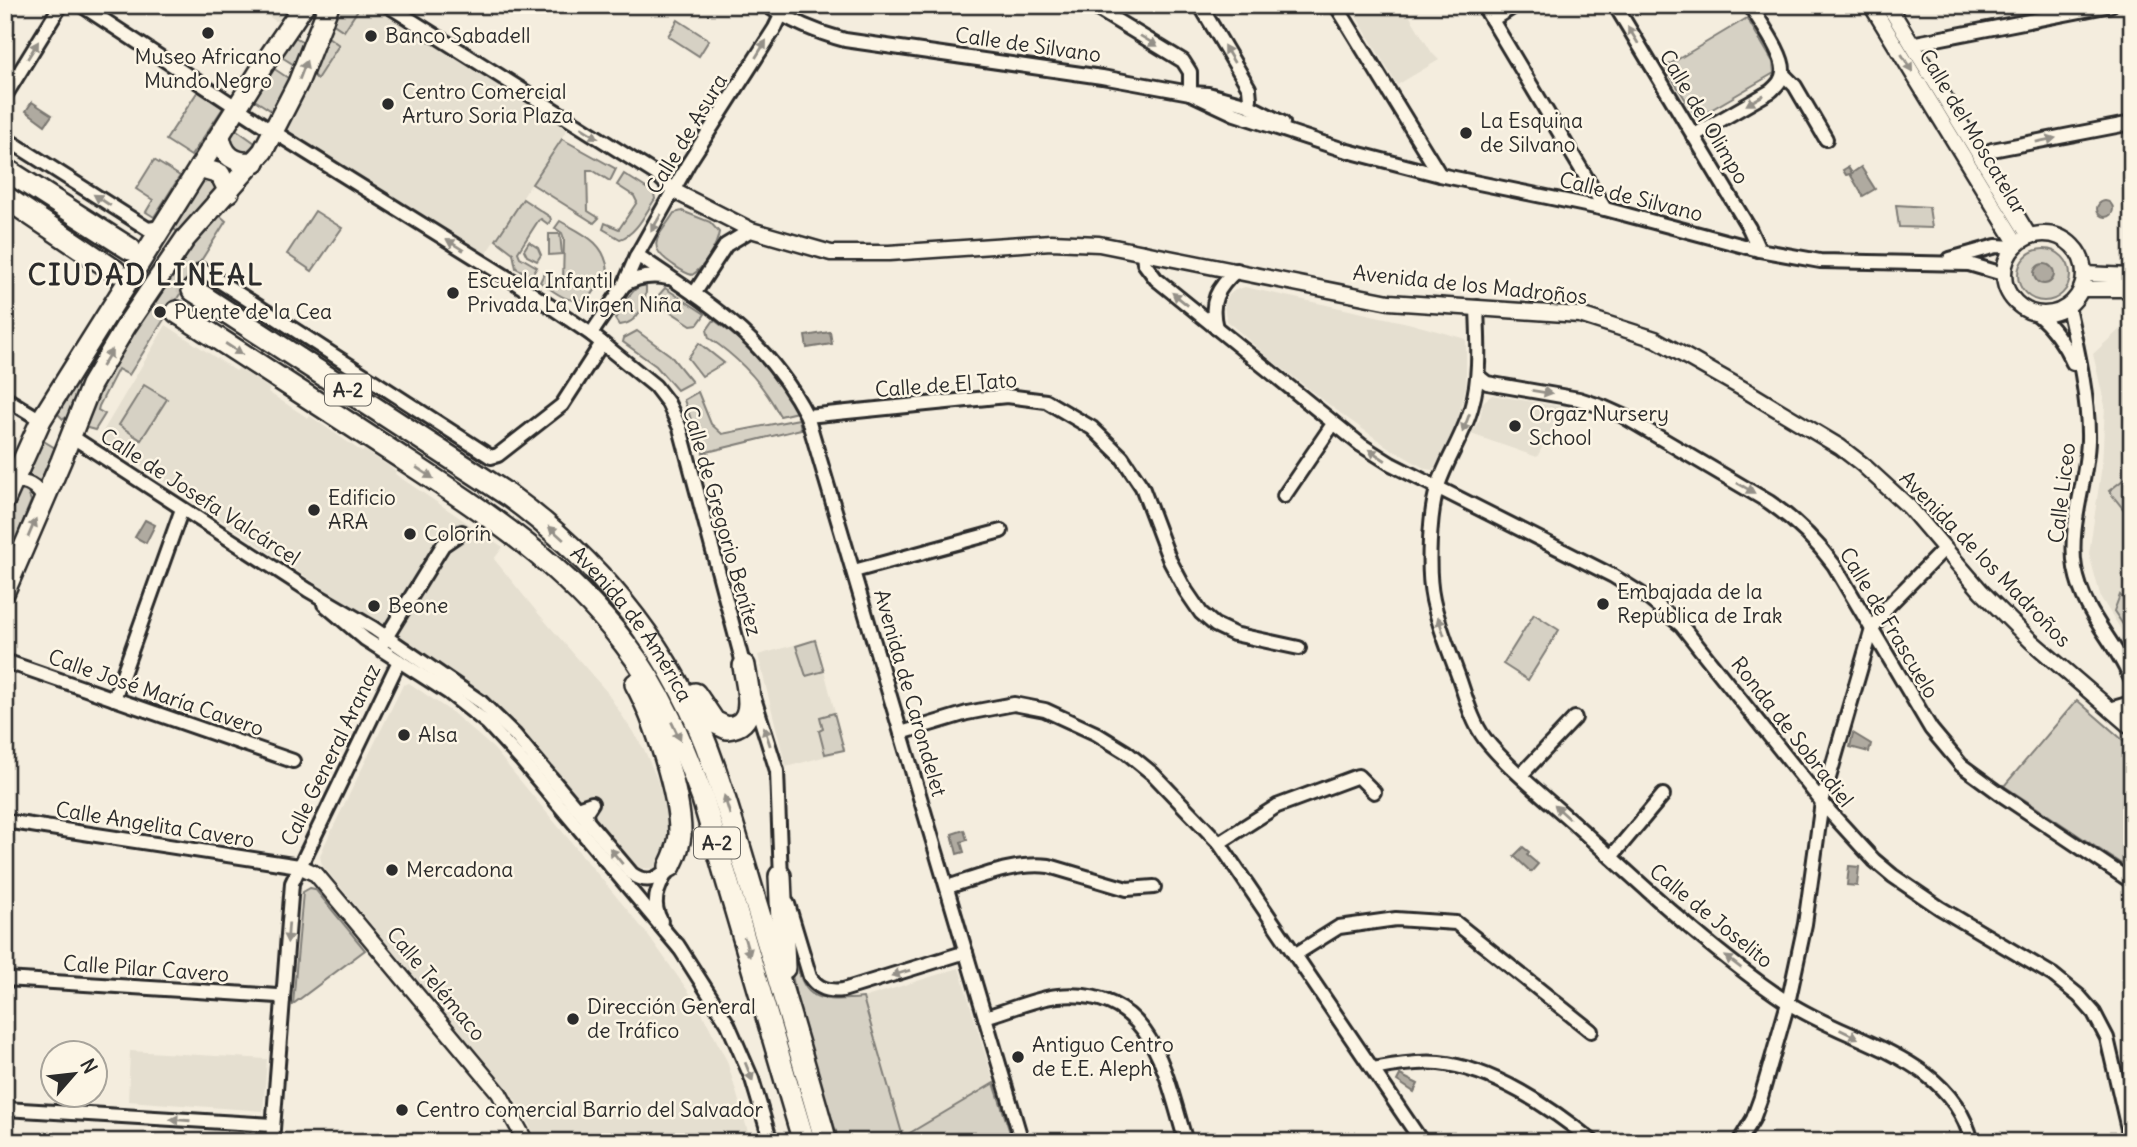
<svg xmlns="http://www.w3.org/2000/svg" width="2137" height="1147" font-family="Delius,sans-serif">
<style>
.built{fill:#e5dfd0}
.green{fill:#d6d1c4;stroke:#807e78;stroke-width:2}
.water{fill:#afaaa0;stroke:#7a7771;stroke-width:2}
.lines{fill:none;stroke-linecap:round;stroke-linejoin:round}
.motorway-tunnel{stroke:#ccc6ba;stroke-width:21;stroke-dasharray:21 10;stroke-linecap:butt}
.minor-casing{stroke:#2b2b2b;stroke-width:18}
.tertiary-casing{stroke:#2b2b2b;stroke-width:19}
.primary-casing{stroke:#2b2b2b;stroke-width:24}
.motorway-casing{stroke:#2b2b2b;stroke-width:26}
.minor{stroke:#fcf5e5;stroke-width:12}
.tertiary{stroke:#fcf5e5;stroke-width:14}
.primary{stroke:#fcf5e5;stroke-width:19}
.motorway{stroke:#fcf5e5;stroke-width:21}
.oneway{fill:#949088}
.poi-dot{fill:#2b2b2b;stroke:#fcf5e5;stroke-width:2.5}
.labels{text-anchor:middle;stroke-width:5;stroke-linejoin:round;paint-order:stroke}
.shield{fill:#fcf5e5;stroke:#6a6863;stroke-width:2}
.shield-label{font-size:19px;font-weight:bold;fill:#2b2b2b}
.poi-label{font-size:21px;fill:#2b2b2b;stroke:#fcf5e5;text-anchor:start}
.street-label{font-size:21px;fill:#2b2b2b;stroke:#fcf5e5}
.district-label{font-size:28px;font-weight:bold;letter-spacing:2px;fill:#2b2b2b;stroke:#fcf5e5}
</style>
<rect width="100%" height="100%" fill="#f4edde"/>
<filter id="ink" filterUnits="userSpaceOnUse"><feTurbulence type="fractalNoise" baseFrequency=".0143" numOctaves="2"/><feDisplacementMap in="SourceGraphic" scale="14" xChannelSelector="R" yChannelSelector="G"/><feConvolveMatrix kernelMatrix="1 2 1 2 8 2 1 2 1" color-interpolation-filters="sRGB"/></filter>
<g filter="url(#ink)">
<g class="built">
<path d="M251 5H287L277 22Z"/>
<path d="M329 5H387L572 122 481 261 274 132Z"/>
<path d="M1373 5H1403L1432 53 1439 60 1397 85 1356 16Z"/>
<path d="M1245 287 1408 323 1466 339V386L1458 419 1448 444 1433 470 1426 469 1388 447 1340 413 1270 359 1227 321 1224 308 1228 296 1235 290Z"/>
<path d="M2132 318V647L2101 598 2089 554 2102 465 2105 406 2093 354Z"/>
<path d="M166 325 236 371 239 368 270 389 268 392 308 418 310 416 362 452 364 450 396 471 395 474 503 547 494 559 537 612 606 691 644 749 657 779 669 820 671 842 663 865 654 869 641 868 633 864 513 724 457 678 99 438Z"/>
<path d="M1492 395 1564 407 1537 457 1471 434 1480 419 1483 402Z"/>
<path d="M816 639 845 751 786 767 758 655Z"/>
<path d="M409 683 453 713 494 749 649 936 698 1005 727 1061 751 1142H537L528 1122 509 1090 322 865 320 856 324 846 403 685Z"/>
<path d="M959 968 994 1083 903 1137 863 998Z"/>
<path d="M130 1051 267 1059 263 1111 128 1101Z"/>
</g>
<g class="green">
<path d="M339 5H361L344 31 332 23Z"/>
<path d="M1747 18 1773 62 1774 73 1697 118 1665 67Z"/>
<path d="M678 20 709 40 699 56 668 36Z"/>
<path d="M293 36 305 43 296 66 280 56Z"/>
<path d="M328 37 339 45 317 79 312 74 326 38Z"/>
<path d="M273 68 291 80 275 113 253 99Z"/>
<path d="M198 91 223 108 191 156 166 140Z"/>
<path d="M234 128 255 143C248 152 243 155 232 149L229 134Z"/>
<path d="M562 139 616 169 610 181 592 170H587L588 211 599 218 594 223 532 184Z"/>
<path d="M154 160 180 176 154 217 146 212 153 200 136 189Z"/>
<path d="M624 174 654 193 655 199C646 212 636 235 620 239L603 229 605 223 619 229 637 202 634 196 617 185Z"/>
<path d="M208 175 219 187 178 232 171 227 201 178Z"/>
<path d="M523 199 550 217 551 220 548 224 541 219 538 221 518 252 520 257 537 267 531 276 516 268 513 253 496 240Z"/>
<path d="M1896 205 1929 207 1932 228 1899 227Z"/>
<path d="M315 211 342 228 312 271 287 254Z"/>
<path d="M682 211 710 222 719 232C717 246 704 268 692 275 684 273 679 269 672 264 644 245 659 237 674 213Z"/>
<path d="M218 214 226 221 129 375 118 369 99 406 98 410 105 414 95 430 84 427 105 376 185 250Z"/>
<path d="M560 221C583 234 605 242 608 271L589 299C566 304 558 294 540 282L545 272 563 282 564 239 562 233 555 228Z"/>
<path d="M549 234H560L562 254 549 255Z"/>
<path d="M529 242 538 248 541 255 537 261 527 256 524 250Z"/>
<circle cx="2044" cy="275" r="26"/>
<path d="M643 284 646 285C647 301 639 324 619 325L615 319C622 307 630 290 643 284Z"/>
<path d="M665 288 705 314 698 324 691 325 659 304 657 297Z"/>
<path d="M114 318 119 322 90 368 85 369 83 366Z"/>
<path d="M714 320C750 345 775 374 797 412L780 416C763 383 739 358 709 338L707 330Z"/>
<path d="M637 331 670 355 692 382 677 390 656 366 623 342 624 338Z"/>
<path d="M699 343 724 363 702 376 688 358Z"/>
<path d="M74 384 80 389 69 417 63 419 56 412Z"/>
<path d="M144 385 167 399 141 440 119 425Z"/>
<path d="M698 392 711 424 722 434 799 419 801 429 703 453 684 400Z"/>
<path d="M42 440 55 448 41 480 38 481 23 475Z"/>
<path d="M2132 473V520L2109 491Z"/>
<path d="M23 490 28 493 31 501 5 566V514L13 495Z"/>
<path d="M2120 595 2130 607 2132 606V638L2114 611Z"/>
<path d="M1534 614 1559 630 1528 680 1503 664Z"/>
<path d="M815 640 824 671 806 676 796 646Z"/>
<path d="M2077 700 2132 748V871L2004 786Z"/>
<path d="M834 713 844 750 825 754 819 731 823 729 820 717Z"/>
<path d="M310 888 315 889 365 950 293 1004 303 892Z"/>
<path d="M788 938C806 993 800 1004 863 998L903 1137 994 1083 1013 1142H839C820 1077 791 1005 788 938Z"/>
</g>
<g class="water">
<path d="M32 102 52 115 45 125 26 111Z"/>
<path d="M1848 167 1852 173 1861 167 1875 189 1863 196 1850 174 1846 175 1843 170Z"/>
<circle cx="2105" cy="209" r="8"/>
<circle cx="2044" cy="274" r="10"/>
<path d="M830 332 832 344 807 348 805 336Z"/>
<path d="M145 520 155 525 146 543 135 537Z"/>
<path d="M1853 733 1871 744 1869 752 1850 747Z"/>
<path d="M964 830 967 840 961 842 964 852 957 854 952 834Z"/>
<path d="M1523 847 1529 852 1527 855 1538 864 1531 872 1514 856Z"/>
<path d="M1849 866 1859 867 1857 886 1847 885Z"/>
<path d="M1400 1075 1418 1084 1414 1092 1397 1081Z"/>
</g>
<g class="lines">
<g class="motorway-tunnel">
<path d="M130 249 193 290"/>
<path d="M115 271 177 312"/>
</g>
<defs>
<g id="minor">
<path d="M81 5 274 132 513 281 591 334 655 386 668 403 680 428 745 671"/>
<path d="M387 5 656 174 674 191"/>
<path d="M766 5C792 22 815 32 845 40L1102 77 1190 93 1208 94 1248 105 1283 123"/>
<path d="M1091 5 1183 61 1190 72V93"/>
<path d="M1200 5 1249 88 1250 99 1248 105"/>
<path d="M1336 5 1440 175"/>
<path d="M1483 5 1605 209"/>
<path d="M1615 5 1749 228 1759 250"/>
<path d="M1492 20 1516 5"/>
<path d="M1911 44 2111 5"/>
<path d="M1783 74 1795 86 1826 139"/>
<path d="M1190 93 1235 114 1344 150 1440 175 1605 209 1759 250 1820 261 1969 264 2003 274"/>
<path d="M5 96 61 5"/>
<path d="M1693 136 1771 91C1777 85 1782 81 1783 72 1785 55 1759 21 1750 5"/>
<path d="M5 138 148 229 162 227"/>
<path d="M1980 157 1992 150 2132 123"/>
<path d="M1143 252 1144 263 1156 279 1361 445 1391 464 1613 576 1648 598 1681 625 1830 812 1874 860 1893 876 1940 908 2053 975 2079 996 2094 1013 2107 1038 2131 1142"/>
<path d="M637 255C709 304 765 336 807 416L1022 1142"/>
<path d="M1950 259 1996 246 2014 247"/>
<path d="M202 270 491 457 498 455 562 405 602 343"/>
<path d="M668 278C652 275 638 276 624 285L637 255 688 164 775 28 786 5"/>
<path d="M694 294 726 245 751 230"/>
<path d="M1477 307C1478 340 1481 373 1472 405 1465 434 1447 458 1438 486 1429 513 1427 572 1433 600 1439 627 1450 653 1459 678 1466 698 1472 722 1485 739 1508 768 1548 800 1577 826 1644 887 1711 951 1787 1002 1852 1045 1950 1055 1972 1142"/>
<path d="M2068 307C2077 347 2089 399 2088 440 2087 482 2068 526 2075 568 2084 617 2116 640 2132 682"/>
<path d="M2037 314C2054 328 2064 343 2073 363"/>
<path d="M1216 328C1209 302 1217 288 1237 270"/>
<path d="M591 334 624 285"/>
<path d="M1478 376 1487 383 1579 399 1603 407 1623 416 1769 502C1795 520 1815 539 1834 565L1931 729 1961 765 2002 795 2132 882"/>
<path d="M5 398 41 420"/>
<path d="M807 416 1007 396 1046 401 1092 428 1122 457 1142 487 1170 561 1186 591 1201 613 1215 625 1234 634 1299 648"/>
<path d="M71 436 308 590 373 628 481 702 515 735 632 874C647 884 658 880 670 866"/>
<path d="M12 482C28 481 35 485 44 499"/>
<path d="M1284 496 1333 424"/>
<path d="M854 571 1001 531"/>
<path d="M324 604 365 639 449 693 487 723 522 761 680 949"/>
<path d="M382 644 443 545 462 532"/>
<path d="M5 661 293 761"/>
<path d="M754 698 777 771 781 879"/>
<path d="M114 699 182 509"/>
<path d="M2110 709 2130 703 2132 698"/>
<path d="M901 733 967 713 1014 704 1045 710 1095 733 1126 752 1153 774 1219 843 1422 1142"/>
<path d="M1521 775 1575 718"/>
<path d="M577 808 592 803 586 812 587 821"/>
<path d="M5 821 299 866"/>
<path d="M1219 843 1277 806 1358 776 1374 792"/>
<path d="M1611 857 1663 795"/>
<path d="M947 887C980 877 1014 862 1049 866L1127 889 1154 887"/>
<path d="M788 904 810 977C818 989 829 992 843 990L966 952"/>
<path d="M661 921C651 903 657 890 666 873"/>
<path d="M677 944 728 1024 752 1079 771 1142"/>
<path d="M1296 954 1339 927 1396 919 1456 923 1591 1031"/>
<path d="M5 979 278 996 283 1000"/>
<path d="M985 1017C1007 1011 1036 998 1058 996 1153 987 1165 1073 1186 1142"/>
<path d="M1373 1069C1394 1065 1418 1061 1439 1063 1492 1068 1552 1108 1593 1142"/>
<path d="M5 1109 273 1125"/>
<path d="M272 1142 292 883 399 661"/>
<path d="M1739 1142 1753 1119 1761 1097 1788 1003 1805 924 1822 802 1872 629 1888 606 1944 549"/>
</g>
<g id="tertiary">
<path d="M1871 5 2017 244"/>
<path d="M1888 5 2029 236"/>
<path d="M674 191 751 230 831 253H889L1051 242 1099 244 1389 302 1580 315 1655 339 1745 390 1840 447 1862 464 1909 507 1981 591 2031 641 2132 728"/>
<circle cx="2044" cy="274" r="40"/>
<path d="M2084 274 2132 276"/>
<path d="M2081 289H2132"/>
<path d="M299 866 316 874 499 1093 526 1142"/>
</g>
<g id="primary">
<path d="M220 135C222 156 235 164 255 162"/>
<path d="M199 168 220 174 229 192"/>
<path d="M5 500 41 420 268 58 304 5"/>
<path d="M5 591 61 461 91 385 126 326 185 239 263 151 298 83 329 5"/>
</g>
<g id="motorway">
<path d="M5 169 130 249"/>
<path d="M5 197 115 271"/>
<path id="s1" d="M193 290 508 495C597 560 666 642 706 745 725 795 739 846 754 897 779 979 803 1060 826 1142"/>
<path d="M177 312C246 357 316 402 385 447 475 506 559 557 625 644 661 690 683 745 703 799L804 1142"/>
<path d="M636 684C655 718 681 796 680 835 679 846 675 856 670 866"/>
<path d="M695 694 714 722 727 728C760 725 747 687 744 666"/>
<path d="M780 876 784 968"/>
</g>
</defs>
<use href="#minor" class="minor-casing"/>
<use href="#tertiary" class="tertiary-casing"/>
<use href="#primary" class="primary-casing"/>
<use href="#motorway" class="motorway-casing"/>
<use href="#minor" class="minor"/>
<use href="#tertiary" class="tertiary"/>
<use href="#primary" class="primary"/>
<use href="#motorway" class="motorway"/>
</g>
<defs><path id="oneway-solid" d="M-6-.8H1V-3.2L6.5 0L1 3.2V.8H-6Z" transform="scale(1.75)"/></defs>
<g class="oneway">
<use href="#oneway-solid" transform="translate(1633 35) rotate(-121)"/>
<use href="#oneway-solid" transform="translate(1149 41) rotate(31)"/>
<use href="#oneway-solid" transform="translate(761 49) rotate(-58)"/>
<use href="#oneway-solid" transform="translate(33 50) rotate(-58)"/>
<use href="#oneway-solid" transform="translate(1229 54) rotate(-121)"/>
<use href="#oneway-solid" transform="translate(1907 63) rotate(58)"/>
<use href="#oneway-solid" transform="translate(303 70) rotate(-69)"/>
<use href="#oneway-solid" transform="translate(1755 100) rotate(150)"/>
<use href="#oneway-solid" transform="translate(590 133) rotate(32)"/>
<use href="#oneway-solid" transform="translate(2046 140) rotate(-11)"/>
<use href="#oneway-solid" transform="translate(102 200) rotate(-147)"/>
<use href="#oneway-solid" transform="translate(656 223) rotate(120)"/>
<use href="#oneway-solid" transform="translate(455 245) rotate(-148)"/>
<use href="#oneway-solid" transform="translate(1180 299) rotate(-141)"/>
<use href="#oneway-solid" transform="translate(234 349) rotate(33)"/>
<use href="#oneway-solid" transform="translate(107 358) rotate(-59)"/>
<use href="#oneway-solid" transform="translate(1542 392) rotate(9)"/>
<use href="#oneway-solid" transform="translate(1466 423) rotate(111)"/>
<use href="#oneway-solid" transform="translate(1377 455) rotate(-147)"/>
<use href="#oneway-solid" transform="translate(425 473) rotate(33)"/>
<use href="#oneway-solid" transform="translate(1746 488) rotate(30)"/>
<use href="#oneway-solid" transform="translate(32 528) rotate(-67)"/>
<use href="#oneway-solid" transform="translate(556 533) rotate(-138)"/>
<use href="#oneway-solid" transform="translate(1441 626) rotate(-108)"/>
<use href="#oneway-solid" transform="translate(676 731) rotate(64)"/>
<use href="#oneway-solid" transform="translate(767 736) rotate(-108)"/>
<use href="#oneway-solid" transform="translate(727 805) rotate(-107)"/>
<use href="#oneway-solid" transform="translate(1562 812) rotate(-138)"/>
<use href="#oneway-solid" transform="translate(616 856) rotate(-129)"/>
<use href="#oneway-solid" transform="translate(288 933) rotate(94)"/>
<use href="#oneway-solid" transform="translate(747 947) rotate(74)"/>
<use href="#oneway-solid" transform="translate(1733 962) rotate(-143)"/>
<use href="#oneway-solid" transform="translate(901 973) rotate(163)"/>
<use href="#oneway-solid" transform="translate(1849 1034) rotate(26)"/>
<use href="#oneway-solid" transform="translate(749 1072) rotate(68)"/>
<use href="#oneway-solid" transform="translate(180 1120) rotate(-176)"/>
</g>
</g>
<g class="poi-dot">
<circle cx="208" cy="33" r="7"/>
<circle cx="371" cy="36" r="7"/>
<circle cx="388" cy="104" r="7"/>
<circle cx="1466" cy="133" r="7"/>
<circle cx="453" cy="293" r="7"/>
<circle cx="160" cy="312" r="7"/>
<circle cx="1515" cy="426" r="7"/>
<circle cx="314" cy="510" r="7"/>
<circle cx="410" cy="534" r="7"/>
<circle cx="1603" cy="604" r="7"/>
<circle cx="374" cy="606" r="7"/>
<circle cx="404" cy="735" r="7"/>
<circle cx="392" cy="870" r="7"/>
<circle cx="573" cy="1019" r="7"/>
<circle cx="1018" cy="1057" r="7"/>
<circle cx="402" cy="1110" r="7"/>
</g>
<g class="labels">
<g class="shield">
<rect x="325" y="374.5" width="46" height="31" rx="5"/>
<rect x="694" y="827.5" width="46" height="31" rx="5"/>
</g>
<g class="shield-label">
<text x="348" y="397">A-2</text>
<text x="717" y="850">A-2</text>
</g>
<g class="poi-label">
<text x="385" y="43">Banco Sabadell</text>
<text x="208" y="64" text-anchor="middle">Museo Africano<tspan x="208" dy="24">Mundo Negro</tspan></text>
<text x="402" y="99">Centro Comercial<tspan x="402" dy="24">Arturo Soria Plaza</tspan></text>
<text x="1480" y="128">La Esquina<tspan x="1480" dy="24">de Silvano</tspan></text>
<text x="467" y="288">Escuela Infantil<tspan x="467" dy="24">Privada La Virgen Niña</tspan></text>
<text x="174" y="319">Puente de la Cea</text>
<text x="1529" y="421">Orgaz Nursery<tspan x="1529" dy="24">School</tspan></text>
<text x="328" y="505">Edificio<tspan x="328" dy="24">ARA</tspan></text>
<text x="424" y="541">Colorín</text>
<text x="1617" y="599">Embajada de la<tspan x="1617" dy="24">República de Irak</tspan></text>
<text x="388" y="613">Beone</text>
<text x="418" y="742">Alsa</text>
<text x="406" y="877">Mercadona</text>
<text x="587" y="1014">Dirección General<tspan x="587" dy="24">de Tráfico</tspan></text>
<text x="1032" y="1052">Antiguo Centro<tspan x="1032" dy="24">de E.E. Aleph</tspan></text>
<text x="416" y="1117">Centro comercial Barrio del Salvador</text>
</g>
<g class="street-label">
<text transform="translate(1028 45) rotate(8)" y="7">Calle de Silvano</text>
<text transform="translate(1704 117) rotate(59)" y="7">Calle del Olimpo</text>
<text transform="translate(1973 132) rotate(59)" y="7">Calle del Moscatelar</text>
<text transform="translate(687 134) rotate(-59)" y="7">Calle de Asura</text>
<text transform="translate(1631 197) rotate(14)" y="7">Calle de Silvano</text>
<text transform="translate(1470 285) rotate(6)" y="7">Avenida de los Madroños</text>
<text transform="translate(946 385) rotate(-4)" y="7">Calle de El Tato</text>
<text transform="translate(2062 493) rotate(-83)" y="7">Calle Liceo</text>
<text transform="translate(200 497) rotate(33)" y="7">Calle de Josefa Valcárcel</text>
<text transform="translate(722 521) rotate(74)" y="7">Calle de Gregorio Benítez</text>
<text transform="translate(1985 559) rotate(46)" y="7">Avenida de los Madroños</text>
<text transform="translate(1889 623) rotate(59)" y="7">Calle de Frascuelo</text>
<text dy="7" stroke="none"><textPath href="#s1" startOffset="556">Avenida de América</textPath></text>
<text transform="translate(156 693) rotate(19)" y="7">Calle José María Cavero</text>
<text transform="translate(910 693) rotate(74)" y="7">Avenida de Carondelet</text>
<text transform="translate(1792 732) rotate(52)" y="7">Ronda de Sobradiel</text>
<text transform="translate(331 755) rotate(-64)" y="7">Calle General Aranaz</text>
<text transform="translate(155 825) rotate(9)" y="7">Calle Angelita Cavero</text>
<text transform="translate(1711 916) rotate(39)" y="7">Calle de Joselito</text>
<text transform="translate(146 969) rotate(4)" y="7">Calle Pilar Cavero</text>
<text transform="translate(436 984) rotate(50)" y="7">Calle Telémaco</text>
</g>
<g class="district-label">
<text x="146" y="285">CIUDAD LINEAL</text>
</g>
</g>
<rect width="2137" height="1147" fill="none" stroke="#fcf5e5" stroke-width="28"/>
<rect x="14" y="14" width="2109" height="1119" fill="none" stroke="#2b2b2b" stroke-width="2.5" filter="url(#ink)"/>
<g transform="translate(74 1074) rotate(62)"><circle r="33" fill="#fcf5e5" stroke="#a8a49b" stroke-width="2"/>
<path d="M0-5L12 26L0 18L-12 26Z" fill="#2b2b2b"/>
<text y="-10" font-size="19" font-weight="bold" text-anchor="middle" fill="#2b2b2b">N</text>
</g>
</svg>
